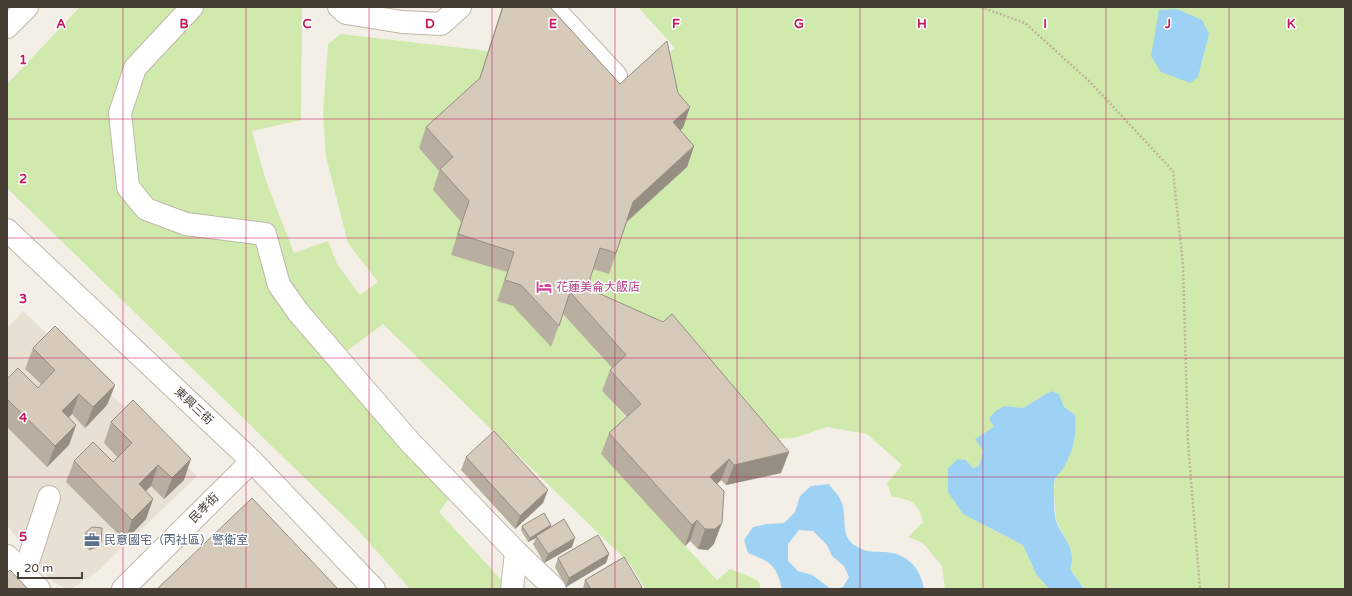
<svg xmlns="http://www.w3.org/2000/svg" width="1352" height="596" font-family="'Varela Round','Noto Sans TC',sans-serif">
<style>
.residential{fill:#e8e1d3}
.green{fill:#cfeaac}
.water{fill:#9ed2f4}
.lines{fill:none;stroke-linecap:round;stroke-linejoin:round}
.minor-casing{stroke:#c0b7a8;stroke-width:24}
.path{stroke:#c2b398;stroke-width:2.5;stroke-dasharray:2 2;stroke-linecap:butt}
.minor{stroke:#fff;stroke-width:22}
.wall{fill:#b8afa0}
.shaded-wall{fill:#968e82}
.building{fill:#d6cbba;stroke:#968e82}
.grid{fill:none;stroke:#c2185b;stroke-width:1;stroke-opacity:0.55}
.labels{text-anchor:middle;stroke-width:3;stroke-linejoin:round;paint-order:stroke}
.hotel-label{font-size:12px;fill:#b23c85;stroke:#fff;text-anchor:start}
.street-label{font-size:12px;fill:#473f35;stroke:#fff}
.service-label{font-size:12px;fill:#4e5e75;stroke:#fff;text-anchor:start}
.grid-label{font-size:13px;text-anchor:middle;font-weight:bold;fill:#c2185b;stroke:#fff;stroke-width:3;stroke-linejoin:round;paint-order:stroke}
</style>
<rect width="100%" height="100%" fill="#f4efe6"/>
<path class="residential" d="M23 311 197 476 98 571 71 589H66L49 579 7 525V328Z"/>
<g class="green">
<path d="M80 7H302L301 120 252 131 265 178 294 253 328 241 337 264 360 295 378 282 348 243 326 157 323 113 328 44 341 34 488 51 446 178 433 190 507 272 562 313 619 376 602 391 633 425 685 546 717 580 730 569 751 577 759 582 761 589H645L631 565 383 324 332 362 452 495 439 512 507 586 506 589H410L358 530 7 188V84Z"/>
<path d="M638 7H1345V589H1084L1070 569 1069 545 1056 520 1054 492 1055 477 1066 464 1064 407 1059 394 1051 391 1023 408 1005 406 983 450 979 466 973 468 966 460 987 527 1023 545 1036 574 1049 589H945L942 566 923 543 908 537 923 522C918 502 911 499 892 497L887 483 902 465 867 434 827 427 794 438 753 440 579 308 592 268 625 223 687 167 659 62 675 48Z"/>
</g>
<g class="water">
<path d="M1177 9 1202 20 1209 34 1198 77 1190 83 1161 72 1151 56 1159 10Z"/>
<path d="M1051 391 1059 394 1064 407 1075 415C1076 435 1075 445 1066 463 1059 478 1053 472 1054 493 1054 501 1054 513 1056 521 1063 538 1077 549 1070 569L1084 589H1049L1036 574 1023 545 963 514 948 492V468L958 459 966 460 973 468 979 466 983 450 975 439 994 427 989 418 997 410 1005 406 1023 408Z"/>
<path d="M829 484C832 489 838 494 840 499 849 515 838 536 856 546 870 555 878 550 892 553 911 557 921 571 924 589H834L843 587 849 577 844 566 832 556 827 545 813 531 799 530 788 544V561L798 571 812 575 831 589H782C777 566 770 561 748 553L744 540 753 527 767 524 784 523 795 512 800 496 811 486Z"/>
</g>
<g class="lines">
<defs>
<g id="minor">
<path d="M192 7 135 68 120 113 128 187 146 209 186 224 265 234 279 285 298 312 409 441 516 552 555 589"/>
<path d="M339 7 346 13 402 22 441 24 460 7"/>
<path d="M552 7 616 76"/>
<path d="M7 27 27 7"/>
<path d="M7 230 252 461 374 589"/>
<path d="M7 556 39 589"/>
<path d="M24 574 49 497"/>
<path d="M123 589 252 461"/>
<path d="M512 589 516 552"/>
</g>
</defs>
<use href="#minor" class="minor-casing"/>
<path class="path" d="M981 7 1025 23 1089 81 1173 171 1183 265 1188 443 1200 589"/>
<use href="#minor" class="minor"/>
</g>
<g class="wall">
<path d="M502 7H550L620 84 683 128 680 130 694 146 687 167 627 222 609 274 593 269 587 288 789 452 781 473 726 485 721 480 717 484 714 544 708 550 698 549 690 541 685 546 601 454 609 433 627 417 602 391 610 370 612 368 563 314 551 347 513 306 497 301 507 272 451 255 461 222 433 190 439 171 419 148 426 127 479 79Z"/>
<path d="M33 348 115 385 107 405 85 428 72 414 69 417 76 425 69 445 47 467 7 427V379L38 388 41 384 25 369Z"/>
<path d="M111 422 184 480 164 499 151 486 146 491 153 499 146 519 125 541 66 482 74 461 113 462 117 457 104 443Z"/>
<path d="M466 457 543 503 515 529 461 470Z"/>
<path d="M522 526 550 527 572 547 544 563 533 544 536 538 528 542 521 530Z"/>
<path d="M86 532 99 547 89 550 83 544 84 537Z"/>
<path d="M609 554 606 563 566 587 555 567 558 558Z"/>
<path d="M585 580 642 587 641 589H583Z"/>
</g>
<g class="shaded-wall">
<path d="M690 107 683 128 666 143 673 122Z"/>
<path d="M694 146 687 167 625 223 633 202Z"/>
<path d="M115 385 107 405 85 428 93 407Z"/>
<path d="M79 394 72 414 55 431 62 411Z"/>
<path d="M76 425 69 445 47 467 55 446Z"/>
<path d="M789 452 781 473 726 485 734 465Z"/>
<path d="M191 459 184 480 164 499 172 478Z"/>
<path d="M729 459 721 480 703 497 710 477Z"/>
<path d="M158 465 151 486 131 505 139 484Z"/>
<path d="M548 490 543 503 515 529 520 516Z"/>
<path d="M153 499 146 519 125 541 132 520Z"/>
<path d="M697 520 690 541 685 546 692 525Z"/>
<path d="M722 523 714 544 708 550 698 549 705 529Z"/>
<path d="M551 525 550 529 536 536V538L528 542 530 538Z"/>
<path d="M575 538 572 547 544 563 548 554Z"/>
<path d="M101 543 99 547 89 550 91 546Z"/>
<path d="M609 554 606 563 566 587 569 578Z"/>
</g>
<g class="building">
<path d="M503 7H550L620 84 667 41 678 93 690 107 673 122 694 146 633 202 616 253 600 248 587 288 663 322 672 314 789 452 734 465 729 459 710 477 724 491 722 523 715 529H705L697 520 692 525 609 433 641 404 610 370 626 355 570 292 559 326 521 285 505 280 514 252 458 234 469 201 440 169 453 157 426 127 480 78Z"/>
<path d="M55 326 115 385 93 407 79 394 62 411 76 425 55 446 7 399V379L18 368 38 388 55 370 33 348Z"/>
<path d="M133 400 191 459 172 478 158 465 139 484 153 499 132 520 74 461 93 442 113 462 132 443 111 422Z"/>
<path d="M494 431 548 490 520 516 466 457Z"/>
<path d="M252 498 338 589H157Z"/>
<path d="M544 513 551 525 530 538 522 526Z"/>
<path d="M564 519 575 538 548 554 536 536Z"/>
<path d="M92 527 102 528 101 543 91 546 85 539 86 532Z"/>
<path d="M598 535 609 554 569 578 558 558Z"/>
<path d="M624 557 642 587 639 589H591L585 580Z"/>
<path d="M10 570 28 589H7V573Z"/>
</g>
<path class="grid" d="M123 7V589M246 7V589M369 7V589M492 7V589M615 7V589M737 7V589M860 7V589M983 7V589M1106 7V589M1229 7V589M7 119H1345M7 238H1345M7 358H1345M7 477H1345"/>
<defs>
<symbol id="hotel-bare" viewBox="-9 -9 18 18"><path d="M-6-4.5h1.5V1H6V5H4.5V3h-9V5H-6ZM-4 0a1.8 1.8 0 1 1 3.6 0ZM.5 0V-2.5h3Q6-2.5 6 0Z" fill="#d1479c" stroke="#fff" stroke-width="2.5" paint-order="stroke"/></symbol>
<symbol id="office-bare" viewBox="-9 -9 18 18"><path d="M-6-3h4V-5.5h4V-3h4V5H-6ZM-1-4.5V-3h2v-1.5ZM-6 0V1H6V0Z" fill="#5c6f8a" stroke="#fff" stroke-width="2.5" paint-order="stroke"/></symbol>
</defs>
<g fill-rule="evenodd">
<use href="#hotel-bare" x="533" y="276" width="22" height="22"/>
<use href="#office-bare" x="81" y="529" width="22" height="22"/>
</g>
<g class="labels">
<g class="hotel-label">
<text x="556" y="291">花蓮美侖大飯店</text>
</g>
<g class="street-label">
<text transform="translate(194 406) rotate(43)" y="4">東興三街</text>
<text transform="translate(204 508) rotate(-45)" y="4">民孝街</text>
</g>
<g class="service-label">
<text x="104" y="544">民意國宅（丙社區）警衛室</text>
</g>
</g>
<g class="grid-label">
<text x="61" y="28">A</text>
<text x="184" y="28">B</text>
<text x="307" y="28">C</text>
<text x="430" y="28">D</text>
<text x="553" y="28">E</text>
<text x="676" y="28">F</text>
<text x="799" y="28">G</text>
<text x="922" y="28">H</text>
<text x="1045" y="28">I</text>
<text x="1168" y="28">J</text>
<text x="1291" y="28">K</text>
<text x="23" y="64">1</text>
<text x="23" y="183">2</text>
<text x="23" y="303">3</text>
<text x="23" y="422">4</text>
<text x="23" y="541">5</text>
</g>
<rect width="1352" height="596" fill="none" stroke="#473f35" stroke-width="16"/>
<path d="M18 572v6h64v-6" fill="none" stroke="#473f35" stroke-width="2"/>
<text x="24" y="572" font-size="12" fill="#473f35" stroke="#ffffff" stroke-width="3" paint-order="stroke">20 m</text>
</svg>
